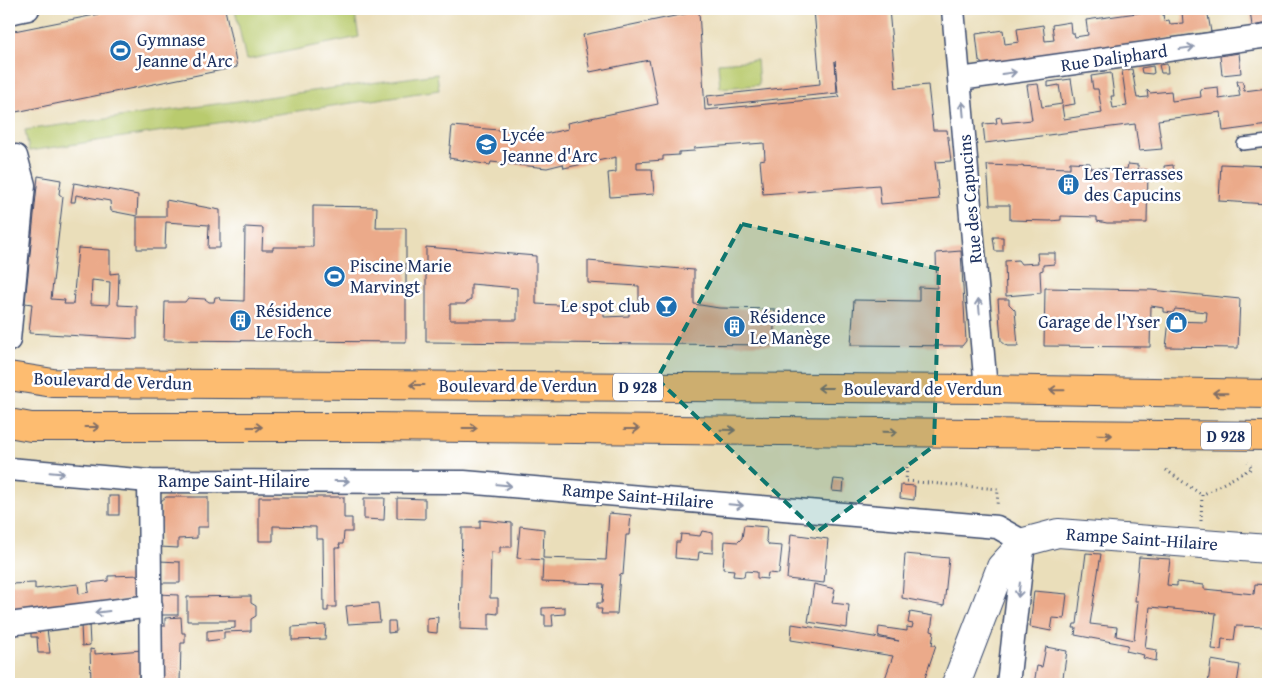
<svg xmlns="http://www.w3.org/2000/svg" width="1277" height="693" font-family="'Gentium Book Plus',serif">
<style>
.green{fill:#b9cb6e;stroke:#6a7d66}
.building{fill:#ebaa8a;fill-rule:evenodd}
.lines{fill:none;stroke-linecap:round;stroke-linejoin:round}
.service-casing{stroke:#3a496c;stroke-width:14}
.minor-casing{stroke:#3a496c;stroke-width:25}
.tertiary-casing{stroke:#3a496c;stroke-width:30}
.primary-casing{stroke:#3a496c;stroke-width:30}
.path{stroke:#3a496c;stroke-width:3;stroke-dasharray:1 4;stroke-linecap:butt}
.service{stroke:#fff;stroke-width:11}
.minor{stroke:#fff;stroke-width:22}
.tertiary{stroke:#fff;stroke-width:28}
.primary{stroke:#fdbc6f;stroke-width:28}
.oneway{stroke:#8d97ae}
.oneway2{stroke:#816e66}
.marked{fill:#0f766e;fill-opacity:0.2;stroke:#0f766e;stroke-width:4;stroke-dasharray:10 6;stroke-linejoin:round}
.labels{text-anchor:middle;stroke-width:5;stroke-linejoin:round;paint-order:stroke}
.shield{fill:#fff;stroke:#5f6d8e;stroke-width:1}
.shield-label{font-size:16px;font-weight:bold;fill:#1b2f5e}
.poi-label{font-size:18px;fill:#1b2f5e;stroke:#fff;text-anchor:start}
.street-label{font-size:18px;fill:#1b2f5e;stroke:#fff}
</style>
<rect width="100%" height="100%" fill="#fff"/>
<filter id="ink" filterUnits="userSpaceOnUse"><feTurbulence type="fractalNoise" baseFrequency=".02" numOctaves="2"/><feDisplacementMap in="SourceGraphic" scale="10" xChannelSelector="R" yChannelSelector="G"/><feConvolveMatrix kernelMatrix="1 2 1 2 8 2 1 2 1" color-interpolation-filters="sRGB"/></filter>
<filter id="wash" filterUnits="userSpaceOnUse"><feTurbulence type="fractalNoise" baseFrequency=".0096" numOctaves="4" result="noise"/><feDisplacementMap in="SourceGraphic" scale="20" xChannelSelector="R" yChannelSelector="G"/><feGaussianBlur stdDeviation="1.12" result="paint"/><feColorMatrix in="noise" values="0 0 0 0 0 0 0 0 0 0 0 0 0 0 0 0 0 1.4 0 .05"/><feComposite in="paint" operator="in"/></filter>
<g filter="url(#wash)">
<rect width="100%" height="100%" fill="#eadeba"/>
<g class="green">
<path d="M235 9H354L359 37 246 60Z"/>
<path d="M757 60 759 85 720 88 718 63Z"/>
<path d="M437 74 439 90 29 151 25 130Z"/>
</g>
<g id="blocks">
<g class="building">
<path d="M125 9H225L237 67 11 113 9 102V32Z"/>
<path d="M814 9H889L896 88 928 85 933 130H947L951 161 935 162 939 199 881 204 879 185 763 194 760 160 765 159 764 143 694 148V151L679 152V155L663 156V160L637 162V169H652L654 194 610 197 608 173 616 172V157L564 168 563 164 547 168 491 162 490 165 449 158 452 126 545 134 568 129 567 123 658 104 649 60 590 72 583 35 699 11 705 110 840 97 838 93 835 61 837 93 708 106 707 96 820 84Z"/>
<path d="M1166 9 1167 13 1163 14 1164 21 1169 20 1170 24 1183 23 1182 11 1207 9 1211 32 985 66 979 61 976 34 1003 30 1005 44 1019 42 1017 29 1043 25 1045 41 1054 40 1052 25 1070 22 1071 33H1074L1075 37 1088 35 1086 20Z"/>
<path d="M1246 9H1268V23L1252 26 1250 11 1246 13Z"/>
<path d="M1239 53 1241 73 1222 75 1220 56Z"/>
<path d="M1167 64 1168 73H1161L1159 65Z"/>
<path d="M1153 66 1154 73 1152 74 1142 73 1141 68Z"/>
<path d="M1132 69 1137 98 1148 97 1147 90 1150 93 1171 91 1172 101 1201 97 1200 89 1218 87 1219 99 1240 96 1237 81H1243L1244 91 1268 88V125L1223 131 1221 112 1158 120 1162 149 1139 151 1135 124 985 143 983 124 997 123 996 118 1001 117 1002 123 1032 120 1027 85 1038 84 1042 107 1062 104 1059 85 1048 87V82L1071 79 1075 104 1062 106 1064 119 1102 113 1098 89H1093L1091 76 1111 73 1114 96H1111L1113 108 1127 106 1122 71Z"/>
<path d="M1070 162 1090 163V168L1127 169 1128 164 1138 165V169L1148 170 1147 223H1107L1097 221V217L1061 216V220L1050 221 1010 220V205H990L987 165 1070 168Z"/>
<path d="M1221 164 1268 166V204L1219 201Z"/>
<path d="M1173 165 1174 175 1165 176 1164 166Z"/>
<path d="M9 167 14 185 10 221H9Z"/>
<path d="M38 176 61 180 59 194 63 197 51 299 65 300 64 304H73L78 248 110 250V274L119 273 118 305 137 306V339L29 333 32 304 25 303ZM92 280 110 282 109 305 91 304Z"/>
<path d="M74 183 138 195 137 216 111 211 110 201 76 195 75 202H71Z"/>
<path d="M166 200 220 210V248H208L209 225 166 222 165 249H137V217H166Z"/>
<path d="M313 206 377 207 376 228H406V342L164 340 165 302H185L188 298 205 299 209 302H214L215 297H219L220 300 244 301 245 227 263 228 262 250H273V247H313Z"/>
<path d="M993 237H1003V251H995Z"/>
<path d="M426 247 536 256V304L604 307V317L629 316V307H639V286L588 283V261L694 270V304L719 308 775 309 773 345 426 342ZM471 284 517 288V320H450V304H465L471 299Z"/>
<path d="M961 251 966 341 962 346 851 345 854 300 919 301V287L937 288 936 253Z"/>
<path d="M1037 253H1055V264L1043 265V270L1040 271 1041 293 1006 296 1005 261 1018 260 1021 264 1038 263Z"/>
<path d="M1045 288 1151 290 1240 299 1238 348 1166 347 1169 321 1206 322 1207 312 1175 309 1173 313 1164 312V308L1151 306 1150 347 1044 346Z"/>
<path d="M998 299H1009V304L1015 310 1018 346H1007L1001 341Z"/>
<path d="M834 479 844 480 843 492 832 491Z"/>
<path d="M901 485 915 486 914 500 900 498Z"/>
<rect x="109" y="496" width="10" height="19"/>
<path d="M166 497H208V527H197V538L178 539V548L160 547 161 501Z"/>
<path d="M259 497H344V518H352V532H344L343 544H339L340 548H335L336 607H328V611H324L323 539H316V527L273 526V541H259Z"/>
<path d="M364 498H385L384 520 364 519Z"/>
<path d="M397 498 425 499V519L397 518Z"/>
<path d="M609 513 631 515 629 535H626L623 575 620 574 617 614H601L602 609H597V603H602L604 584 542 582 543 560 517 558 520 526 544 529 543 558 606 560Z"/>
<path d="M480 520 512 523V547H500V553L491 552 490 598H498V614L489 613V630L460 629 462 528H480Z"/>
<path d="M744 525 767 527 766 540 769 545 782 546 779 574 768 573 767 579 757 578V572L745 571 744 577 733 576 734 570 723 569 725 541 738 542 742 538Z"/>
<path d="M702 531 713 533V553L699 552 698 560 675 558 676 542H680L681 534 700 536Z"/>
<path d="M791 534 828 539 824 583 787 579Z"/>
<path d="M1086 553 1101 554 1090 624 1117 627 1116 636 1134 640 1138 601H1135L1139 557 1170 559 1167 585 1177 586V582L1204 585V589L1254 594 1255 584 1268 585V627L1236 626 1234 640 1222 639 1221 650 1212 649 1216 613 1150 607 1145 648 1157 650 1156 661 1143 658 1144 655 1126 651 1128 645 1075 635 1076 628H1073L1074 624H1077Z"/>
<path d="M905 554 949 558 944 606 902 598Z"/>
<path d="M159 561 180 562V583H159Z"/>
<path d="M142 575 141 598 9 614V584L35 583V589L78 584 79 594 89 592 88 583 108 581V576Z"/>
<path d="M814 584 835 589 832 603 849 605 847 628 808 622Z"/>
<path d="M1034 591 1067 594 1064 619 1053 618 1051 631 1030 627Z"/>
<path d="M158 594 178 595V615H158Z"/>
<path d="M251 596V603L256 606V616L251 619V631L224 632V639L207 641V631L235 628V621H187V597Z"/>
<path d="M378 603 380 622 348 624 346 606Z"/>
<path d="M565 607V614L552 615 553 626H545V615H542V608Z"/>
<path d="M910 612 933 616 931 631 934 632 932 645H936L923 684H883L893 656 791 640 792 624 899 641 878 636 879 627 907 631V627L912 628 913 624 908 623Z"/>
<path d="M181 617 182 633H185V643H181L180 684H156L158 626H165V618Z"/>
<path d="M438 617 437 633 427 632V618Z"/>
<path d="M388 621H395L396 632 388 633Z"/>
<path d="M89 624 90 645 82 646 81 625Z"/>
<path d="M326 625 325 639 292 640V627Z"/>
<path d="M47 629 50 653H38L37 637H31V631Z"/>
<path d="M1046 647 1067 651 1062 684H1034L1037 666 1042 667Z"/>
<path d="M90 649 95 650V654L142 650 141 674H139V679L91 683Z"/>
<path d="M1211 660 1240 665 1237 684H1208Z"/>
</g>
</g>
</g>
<g filter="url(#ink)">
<use href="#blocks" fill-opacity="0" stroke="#3a496c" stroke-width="1"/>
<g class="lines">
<defs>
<path id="service" d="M1243 144 1268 141"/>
<g id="minor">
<path d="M953 9 986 389"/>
<path d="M9 13 28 9"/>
<path d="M960 79 1268 36"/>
<path d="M9 340 24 185 16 156"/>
<path d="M9 469 149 481 464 482 997 527 1024 542 1008 684"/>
<path d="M149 481 151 684"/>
<path d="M9 624 151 606"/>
</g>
<path id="tertiary" d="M956 684 1001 567 1024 542 1058 533 1268 549"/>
<g id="primary">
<path d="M9 376 53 383 986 389 1268 394"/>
<path d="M9 423 31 427H371L1268 436"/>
</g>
</defs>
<use href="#service" class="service-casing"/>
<use href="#minor" class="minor-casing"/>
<use href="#tertiary" class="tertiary-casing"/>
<use href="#primary" class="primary-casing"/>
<g class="path">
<path d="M907 467 906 481 998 489 997 507"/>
<path d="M1166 470 1202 495"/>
<path d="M1201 521 1202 495 1252 468 1248 462"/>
</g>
<use href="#service" class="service"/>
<use href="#minor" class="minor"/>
<use href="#tertiary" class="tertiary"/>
<use href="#primary" class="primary"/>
</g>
<defs><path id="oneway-shaft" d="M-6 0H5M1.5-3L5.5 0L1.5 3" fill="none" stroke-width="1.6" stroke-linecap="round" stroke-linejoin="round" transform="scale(1.25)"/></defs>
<g class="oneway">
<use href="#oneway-shaft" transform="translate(1187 48) rotate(-8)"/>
<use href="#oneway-shaft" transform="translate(1009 73) rotate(-8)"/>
<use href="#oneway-shaft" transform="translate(963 109) rotate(-95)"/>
<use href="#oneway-shaft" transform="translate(979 306) rotate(-95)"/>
<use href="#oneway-shaft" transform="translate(57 473) rotate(5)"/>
<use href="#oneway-shaft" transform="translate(342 481)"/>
<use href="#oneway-shaft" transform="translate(504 485) rotate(5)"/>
<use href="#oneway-shaft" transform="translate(736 505) rotate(5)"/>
<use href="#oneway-shaft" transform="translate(1019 590) rotate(97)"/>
<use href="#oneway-shaft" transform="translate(102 612) rotate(173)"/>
</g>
<g class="oneway2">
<use href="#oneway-shaft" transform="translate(417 385) rotate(-180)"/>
<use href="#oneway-shaft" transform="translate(825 388) rotate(-180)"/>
<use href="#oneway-shaft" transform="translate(1057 390) rotate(-179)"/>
<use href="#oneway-shaft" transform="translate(1220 393) rotate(-179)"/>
<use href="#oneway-shaft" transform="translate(92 427)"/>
<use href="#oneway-shaft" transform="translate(255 427)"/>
<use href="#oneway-shaft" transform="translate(470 428)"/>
<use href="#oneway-shaft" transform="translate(632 429)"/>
<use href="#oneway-shaft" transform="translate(728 430) rotate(1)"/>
<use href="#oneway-shaft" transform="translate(890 432) rotate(1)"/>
<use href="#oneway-shaft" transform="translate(1105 435) rotate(1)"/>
</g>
</g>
<path class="marked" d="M742 224 939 269 934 446 817 532 657 379Z"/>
<defs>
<symbol id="stadium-disc" viewBox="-11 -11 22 22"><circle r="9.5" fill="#1f6fb2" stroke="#fff"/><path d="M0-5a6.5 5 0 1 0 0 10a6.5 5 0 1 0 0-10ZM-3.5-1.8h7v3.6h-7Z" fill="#fff"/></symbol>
<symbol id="school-disc" viewBox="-11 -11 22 22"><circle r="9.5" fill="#1f6fb2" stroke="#fff"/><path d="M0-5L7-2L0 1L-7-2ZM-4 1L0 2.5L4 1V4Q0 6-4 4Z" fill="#fff"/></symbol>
<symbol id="building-disc" viewBox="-11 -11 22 22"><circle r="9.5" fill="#1f6fb2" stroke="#fff"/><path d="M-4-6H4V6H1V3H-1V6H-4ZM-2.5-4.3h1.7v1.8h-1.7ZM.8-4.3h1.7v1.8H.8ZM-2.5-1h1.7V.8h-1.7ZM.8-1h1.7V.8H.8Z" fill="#fff"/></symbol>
<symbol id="bar-disc" viewBox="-11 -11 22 22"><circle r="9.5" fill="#1f6fb2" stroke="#fff"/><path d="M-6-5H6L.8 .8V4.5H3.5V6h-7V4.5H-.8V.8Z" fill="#fff"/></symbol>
<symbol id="shop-disc" viewBox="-11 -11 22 22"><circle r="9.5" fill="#1f6fb2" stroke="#fff"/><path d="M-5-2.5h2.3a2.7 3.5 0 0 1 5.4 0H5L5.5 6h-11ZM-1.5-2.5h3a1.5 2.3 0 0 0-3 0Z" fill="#fff"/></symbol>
</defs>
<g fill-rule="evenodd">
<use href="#stadium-disc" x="108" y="38" width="25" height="25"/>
<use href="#school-disc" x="474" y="132" width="25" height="25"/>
<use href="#building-disc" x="1056" y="172" width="25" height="25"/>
<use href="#stadium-disc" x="322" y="264" width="25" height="25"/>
<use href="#bar-disc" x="654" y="294" width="25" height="25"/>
<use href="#building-disc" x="228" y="308" width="25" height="25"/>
<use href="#shop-disc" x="1164" y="310" width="25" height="25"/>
<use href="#building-disc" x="722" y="314" width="25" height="25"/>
</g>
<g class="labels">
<g class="shield">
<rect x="613" y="373.5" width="50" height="27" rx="4"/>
<rect x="1201" y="422.5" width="50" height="27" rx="4"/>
</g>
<g class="shield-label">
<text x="638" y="393">D 928</text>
<text x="1226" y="442">D 928</text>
</g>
<g class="poi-label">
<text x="137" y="46">Gymnase<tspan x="137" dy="21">Jeanne d'Arc</tspan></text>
<text x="502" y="141">Lycée<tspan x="502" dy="21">Jeanne d'Arc</tspan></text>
<text x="1084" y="180">Les Terrasses<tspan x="1084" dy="21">des Capucins</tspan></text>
<text x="350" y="272">Piscine Marie<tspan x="350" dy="21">Marvingt</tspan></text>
<text x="650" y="312" text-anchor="end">Le spot club</text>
<text x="256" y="317">Résidence<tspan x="256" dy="21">Le Foch</tspan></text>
<text x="750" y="323">Résidence<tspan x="750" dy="21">Le Manège</tspan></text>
<text x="1160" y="328" text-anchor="end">Garage de l'Yser</text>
</g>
<g class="street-label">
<text transform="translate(1114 58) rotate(-8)" y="6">Rue Daliphard</text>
<text transform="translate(970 199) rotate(-95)" y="6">Rue des Capucins</text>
<text transform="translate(113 381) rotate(2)" y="6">Boulevard de Verdun</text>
<text x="518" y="392">Boulevard de Verdun</text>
<text x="923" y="395">Boulevard de Verdun</text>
<text x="234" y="487">Rampe Saint-Hilaire</text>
<text transform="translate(638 496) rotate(5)" y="6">Rampe Saint-Hilaire</text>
<text transform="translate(1142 539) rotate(4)" y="6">Rampe Saint-Hilaire</text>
</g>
</g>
<rect width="1277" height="693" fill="none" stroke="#fff" stroke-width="30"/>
</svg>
